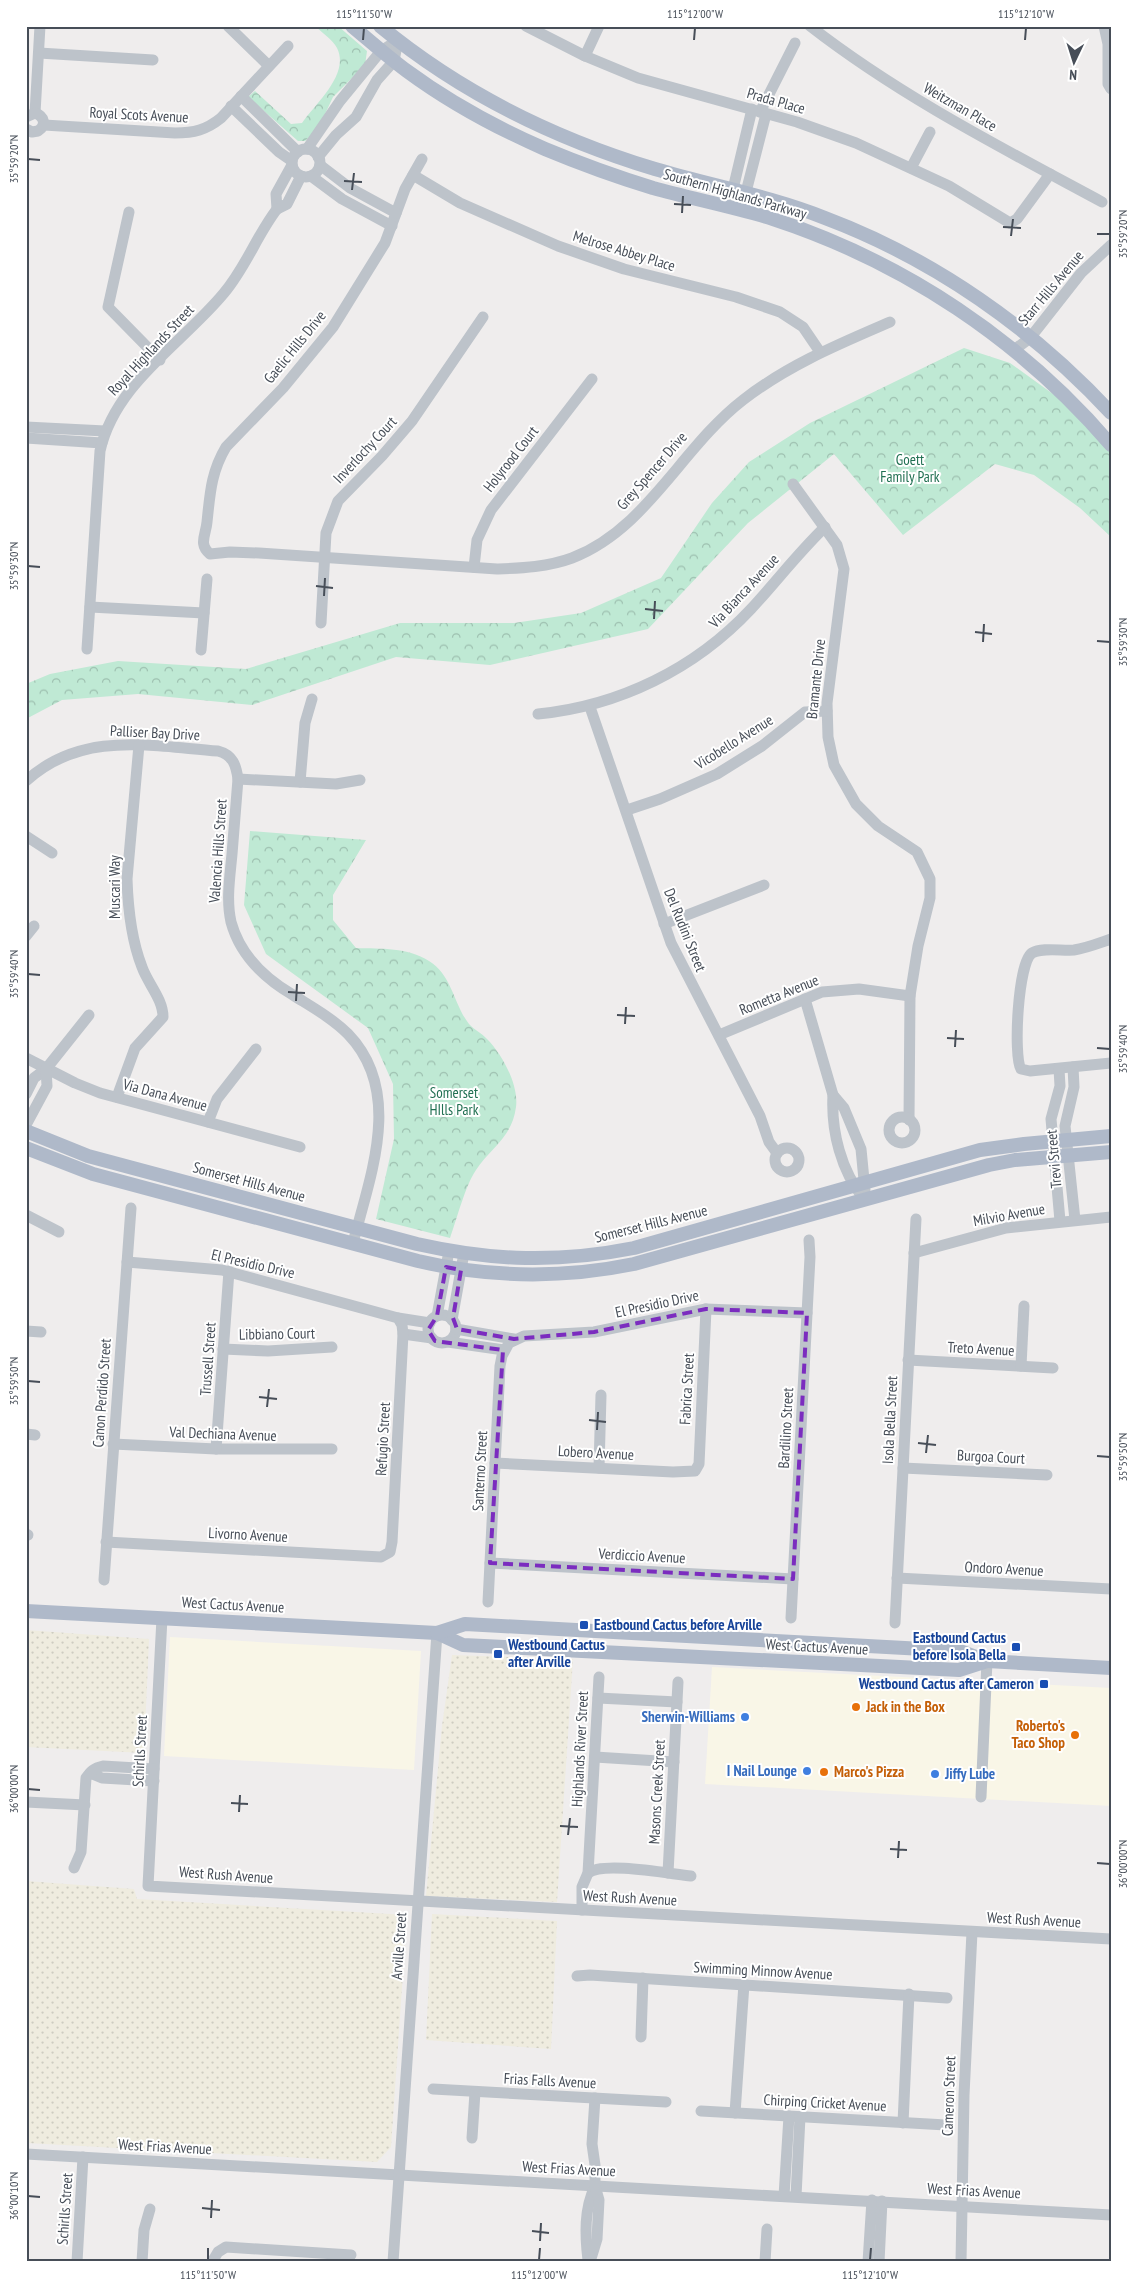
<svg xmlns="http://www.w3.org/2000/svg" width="1137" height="2288" font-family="'PT Sans Narrow',sans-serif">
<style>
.commercial{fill:#f9f6e7}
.forest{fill:url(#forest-crowns)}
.sand{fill:url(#sand-dots)}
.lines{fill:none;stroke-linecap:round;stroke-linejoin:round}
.minor{stroke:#bdc3ca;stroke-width:11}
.major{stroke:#afb9c9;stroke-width:14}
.marked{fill:none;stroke:#7b2cbf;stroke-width:4;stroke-dasharray:10 6;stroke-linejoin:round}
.ticks{fill:none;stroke:#474e58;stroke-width:2}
.transit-dot{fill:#1a4fb4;stroke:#fff;stroke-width:2}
.food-dot{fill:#e8710a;stroke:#fff;stroke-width:2}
.shop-dot{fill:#3f7fe0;stroke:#fff;stroke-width:2}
.labels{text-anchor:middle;stroke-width:4;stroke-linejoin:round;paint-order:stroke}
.street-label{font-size:15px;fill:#474e58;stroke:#fff}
.park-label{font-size:15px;fill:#217052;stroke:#fff}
.transit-label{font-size:15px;font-weight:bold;fill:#164399;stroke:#fff;text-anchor:start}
.food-label{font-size:15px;font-weight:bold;fill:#c56008;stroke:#fff;text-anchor:start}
.shop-label{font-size:15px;font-weight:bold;fill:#366cbe;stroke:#fff;text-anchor:end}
.neatline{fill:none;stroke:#474e58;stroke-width:2}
.ticks-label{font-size:12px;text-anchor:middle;fill:#474e58}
</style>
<defs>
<pattern id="forest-crowns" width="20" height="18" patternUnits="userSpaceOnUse" patternTransform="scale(1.25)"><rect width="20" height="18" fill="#bfe9d4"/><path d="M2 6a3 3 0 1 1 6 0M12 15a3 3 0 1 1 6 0" fill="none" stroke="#9dbfaf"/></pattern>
<pattern id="sand-dots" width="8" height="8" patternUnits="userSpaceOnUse" patternTransform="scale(1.25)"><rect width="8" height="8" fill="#efecdf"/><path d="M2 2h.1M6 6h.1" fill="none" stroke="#ceccc1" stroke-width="1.8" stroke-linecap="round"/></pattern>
</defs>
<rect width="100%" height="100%" fill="#efeded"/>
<g class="commercial">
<path d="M170 1637 421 1651 414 1770 164 1756Z"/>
<path d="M712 1667 1111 1688V1806L705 1784Z"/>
</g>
<g class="forest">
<path d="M315 26H338L367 51 365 65 333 97 318 129 305 141H298L248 97 255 91 291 124 302 123C316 103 350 74 337 48 333 40 321 32 315 26Z"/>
<path d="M964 348 1010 363 1082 415 1111 449V537L1080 508 1034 475 995 464 903 535 834 454 748 523 648 629 490 665 396 657 252 705 138 694 62 700 26 719V684L50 674 118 661 246 669 400 623H514L581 613 661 578 712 503 749 462 810 423Z"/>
<path d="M250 831 366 840 333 895V920L356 948C382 949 407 947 429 961 452 975 454 1005 469 1024 474 1030 482 1033 487 1039 502 1054 519 1085 516 1107 512 1138 490 1148 476 1170 465 1186 457 1219 450 1238L376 1219 394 1139 393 1084 368 1028 266 954 244 905Z"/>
</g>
<g class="sand">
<path d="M26 1630 149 1639 144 1753 26 1747Z"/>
<path d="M452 1655 573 1659 557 1902 426 1896 442 1726Z"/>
<path d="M26 1881 134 1889 137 1899 407 1915 391 2147 377 2162 26 2143Z"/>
<path d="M432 1914 557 1921 551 2049 426 2040Z"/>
</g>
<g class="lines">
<g class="minor">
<path d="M228 26 269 66"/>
<path d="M526 26 585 56 638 78 797 122 856 143 949 186 1010 223 1017 219 1050 174"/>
<path d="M810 26C900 96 1002 148 1102 202"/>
<path d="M1104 26 1108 44V84L1111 89"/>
<path d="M39 53 153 60"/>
<path d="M585 56 599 26"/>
<path d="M241 96 298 152"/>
<path d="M231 106 279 152 292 161"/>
<path d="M760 112 795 43"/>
<path d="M35 113 40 26"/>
<path d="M26 117 35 113C44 116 47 125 38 131L32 132 26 129"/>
<path d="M44 125 175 133C194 133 206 130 221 118L288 46"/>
<path d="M307 149 340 101 381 51 398 40"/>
<circle cx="306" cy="163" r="14"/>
<path d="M318 157 336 135 356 117 377 80 394 61 398 40"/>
<path d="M422 159 405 189 385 243 333 327 283 388 226 447C211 472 210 494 207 522 206 535 198 544 210 554L230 552 259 553 497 569C521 568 548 567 572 558 647 529 681 448 743 400 788 365 839 344 890 322"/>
<path d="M292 165 276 194 277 209 287 204 301 176"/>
<path d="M320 165 350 188 396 213"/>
<path d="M911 168 930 132"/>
<path d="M413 175 460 203 558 246 624 269 736 297 780 312 803 327 820 352"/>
<path d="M311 176 342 199 392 226"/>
<path d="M742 199 746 192 766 114"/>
<path d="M736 209 733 189 752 109"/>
<path d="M129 212 108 307 160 360"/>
<path d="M1014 350 1030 338 1081 273 1111 245"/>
<path d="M26 427 105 431"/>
<path d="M26 438 102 443"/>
<path d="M793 484 837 545 844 569 827 703 828 737 834 765 856 804 878 826 917 852 930 879V898L918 946 910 996 909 1120"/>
<path d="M474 567 477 540 491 510 592 379"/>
<path d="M90 607 204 613"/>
<path d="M321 623 326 533 338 501 382 456 412 421 483 317"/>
<path d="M87 649 100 451C115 383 182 344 224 293 246 267 257 235 277 209"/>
<path d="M201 650 207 579"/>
<path d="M590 707 671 943 760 1116 769 1142 777 1153"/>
<path d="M538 714C619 706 695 669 751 609 776 582 798 553 825 527"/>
<path d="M238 779 336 784 360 780"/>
<path d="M26 781C82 730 150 746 218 751 233 755 236 765 238 779 236 804 234 829 232 854 230 876 226 900 231 922 240 955 264 978 293 995 312 1007 332 1018 348 1034 404 1092 370 1176 353 1243"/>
<path d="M300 782 305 723 312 699"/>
<path d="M627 810 660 799 717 774 762 746 805 712 827 711"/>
<path d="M26 836 52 853"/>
<path d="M664 924 764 885"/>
<path d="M26 936 34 926"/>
<path d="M1111 939C1099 943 1087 948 1074 950 1062 951 1042 947 1032 953 1018 962 1013 1056 1021 1069L1030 1071 1111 1063"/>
<path d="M805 999 833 1095C831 1131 841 1171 864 1199"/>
<path d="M719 1035 822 992 859 989 910 996"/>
<path d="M26 1058 75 1083 100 1093 300 1147"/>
<path d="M1073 1067 1074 1087 1065 1126 1075 1220"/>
<path d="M1059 1069 1060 1086 1051 1119 1060 1221"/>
<path d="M26 1094 34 1078 46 1069 89 1015"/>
<path d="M833 1095 844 1108 861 1149 865 1190"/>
<path d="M117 1097 135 1048 163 1017C163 999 148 984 142 967 131 939 128 910 127 879L139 745"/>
<circle cx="902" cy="1130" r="13"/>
<path d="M208 1122 217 1099 256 1049"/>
<path d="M26 1125 47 1086 46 1069"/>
<circle cx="787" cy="1160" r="12"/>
<path d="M26 1215 59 1232"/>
<path d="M914 1253 1006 1228 1111 1217"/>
<circle cx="442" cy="1329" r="14"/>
<path d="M437 1316 449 1251"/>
<path d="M398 1318 430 1323"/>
<path d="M452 1320 464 1253"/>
<path d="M456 1329 514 1339"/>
<path d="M26 1331 41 1332"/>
<path d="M403 1334 432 1338"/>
<path d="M448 1342 504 1350"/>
<path d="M223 1349 268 1351 332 1347"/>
<path d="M908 1360 1053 1368"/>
<path d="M1021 1366 1024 1306"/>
<path d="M26 1434 35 1435"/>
<path d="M113 1444 216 1449H332"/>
<path d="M216 1449 229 1271"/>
<path d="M495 1463 673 1472 695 1471 699 1464 706 1309"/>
<path d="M599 1468 601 1395"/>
<path d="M903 1468 1047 1475"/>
<path d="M26 1534 28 1535"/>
<path d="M106 1542 381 1557 390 1552 392 1542 403 1334 402 1325 398 1318 222 1270 127 1262"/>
<path d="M490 1563 793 1579"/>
<path d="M897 1578 1111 1589"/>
<path d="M104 1580 131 1208"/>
<path d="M488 1602 500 1366 502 1356 509 1343 524 1336 594 1332 706 1309 807 1313"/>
<path d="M162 1618 148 1886 1111 1939"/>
<path d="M791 1618 810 1257 809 1240"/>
<path d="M895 1623 916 1219"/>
<path d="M598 1698 677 1702"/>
<path d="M595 1757 674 1762"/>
<path d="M90 1773 102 1778 154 1781"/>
<path d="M981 1797 987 1661"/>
<path d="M26 1802 85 1805"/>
<path d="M74 1868 81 1852 86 1778C91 1771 94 1768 103 1766L154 1769"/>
<path d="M588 1873C603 1861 670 1874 691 1876"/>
<path d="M668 1873 678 1682"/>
<path d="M582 1910V1887L588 1873 599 1677"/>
<path d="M577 1976 590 1975 947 1998"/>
<path d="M641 2037 643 1978"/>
<path d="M433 2089 666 2102"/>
<path d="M701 2111 946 2125"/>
<path d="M735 2113 744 1984"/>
<path d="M903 2123 909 1994"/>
<path d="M472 2138 475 2092"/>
<path d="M26 2154 1111 2215"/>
<path d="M784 2196 789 2116"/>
<path d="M796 2196 800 2117"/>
<path d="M588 2260C585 2235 584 2209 595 2186"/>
<path d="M77 2262 83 2157"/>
<path d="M142 2262 144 2230 150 2209"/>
<path d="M212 2262 218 2252 226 2247 351 2255"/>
<path d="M393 2262 437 1633"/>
<path d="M590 2262 597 2239 599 2200 595 2186V2165L592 2144 595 2098"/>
<path d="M765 2262 767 2229"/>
<path d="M868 2262 872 2200"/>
<path d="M879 2262 882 2201"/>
<path d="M961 2262 964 2095 972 1932"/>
</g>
<g class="major">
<path d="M352 26C370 41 388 57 407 71 449 102 497 128 545 149 581 164 617 177 653 188 693 199 734 207 773 219 904 262 1021 340 1111 445"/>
<path d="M380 26C461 93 556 139 655 169 712 186 770 196 825 218 934 259 1032 328 1111 413"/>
<path d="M26 1131 88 1156 417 1244C493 1261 558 1263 634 1248L980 1150 1024 1144 1111 1136"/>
<path d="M26 1148 93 1174 418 1261C491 1278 561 1279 634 1264L989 1165 1015 1160 1111 1152"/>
<path d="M26 1611 437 1633 463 1645 959 1670 987 1661"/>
<path d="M437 1633 465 1624 960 1651 987 1661 1111 1668"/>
</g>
</g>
<path class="marked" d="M446 1267 461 1270 453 1318 457 1329 514 1339 594 1332 706 1309 807 1313 793 1579 490 1563 503 1350 435 1341 428 1330 437 1316Z"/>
<path class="ticks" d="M363 40 364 28M694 40 695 28M1025 40 1026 28M28 159 40 160M344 181 362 182M352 190 354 173M674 204 691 205M682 213 683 196M1003 227 1021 228M1097 234H1110M1011 236 1013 219M28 566 40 567M316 586 333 588M324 596 325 578M645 609 663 611M654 619 655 601M975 632 992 634M1097 641 1110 642M983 642 984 624M28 974 40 975M288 992 305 993M296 1001 297 984M617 1015 635 1016M625 1024 626 1007M947 1038 964 1039M955 1047 956 1030M1097 1048 1110 1049M28 1381 40 1382M259 1397 277 1399M267 1407 269 1389M589 1420 606 1422M597 1430 598 1412M918 1443 936 1445M926 1453 928 1435M1097 1456 1110 1457M28 1789 40 1790M231 1803 248 1804M239 1812 240 1795M560 1826 578 1827M568 1835 570 1818M890 1849 907 1850M898 1858 899 1841M1097 1863 1110 1864M28 2196 40 2197M202 2208 220 2210M211 2218 212 2200M532 2231 549 2233M540 2241 541 2223M208 2260V2248M539 2260 540 2248M870 2260 871 2248"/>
<g class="transit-dot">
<rect x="579" y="1620" width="10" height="10" rx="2.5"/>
<rect x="1011" y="1642" width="10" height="10" rx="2.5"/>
<rect x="493" y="1649" width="10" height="10" rx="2.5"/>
<rect x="1039" y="1679" width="10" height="10" rx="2.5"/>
</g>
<g class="food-dot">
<circle cx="856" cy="1707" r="5"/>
<circle cx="1075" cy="1735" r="5"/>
<circle cx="824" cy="1772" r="5"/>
</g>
<g class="shop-dot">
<circle cx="745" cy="1717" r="5"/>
<circle cx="807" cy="1771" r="5"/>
<circle cx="935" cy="1774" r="5"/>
</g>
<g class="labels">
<g class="street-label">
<text transform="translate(776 101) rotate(16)" y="5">Prada Place</text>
<text transform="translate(960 107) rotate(30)" y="5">Weitzman Place</text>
<text transform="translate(139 115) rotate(3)" y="5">Royal Scots Avenue</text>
<text transform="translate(735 194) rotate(16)" y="5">Southern Highlands Parkway</text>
<text transform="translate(624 251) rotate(17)" y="5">Melrose Abbey Place</text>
<text transform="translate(1051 288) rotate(-50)" y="5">Starr Hills Avenue</text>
<text transform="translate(295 347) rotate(-51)" y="5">Gaelic Hills Drive</text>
<text transform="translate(151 350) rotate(-47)" y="5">Royal Highlands Street</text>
<text transform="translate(365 450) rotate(-47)" y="5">Inverlochy Court</text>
<text transform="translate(511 459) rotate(-52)" y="5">Holyrood Court</text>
<text transform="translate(652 471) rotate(-49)" y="5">Grey Spencer Drive</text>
<text transform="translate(744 591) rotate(-47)" y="5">Via Bianca Avenue</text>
<text transform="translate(816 679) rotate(-84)" y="5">Bramante Drive</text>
<text transform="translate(155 733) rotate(3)" y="5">Palliser Bay Drive</text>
<text transform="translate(734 742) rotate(-32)" y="5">Vicobello Avenue</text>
<text transform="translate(218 851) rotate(-86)" y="5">Valencia Hills Street</text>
<text transform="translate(115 887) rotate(-90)" y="5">Muscari Way</text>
<text transform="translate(685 930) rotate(68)" y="5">Del Rudini Street</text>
<text transform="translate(779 995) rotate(-22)" y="5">Rometta Avenue</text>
<text transform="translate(165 1095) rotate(15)" y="5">Via Dana Avenue</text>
<text transform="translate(1054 1159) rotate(-95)" y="5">Trevi Street</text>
<text transform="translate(249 1182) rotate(15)" y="5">Somerset Hills Avenue</text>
<text transform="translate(1009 1215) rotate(-10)" y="5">Milvio Avenue</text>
<text transform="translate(651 1224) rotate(-14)" y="5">Somerset Hills Avenue</text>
<text transform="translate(253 1264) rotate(13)" y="5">El Presidio Drive</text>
<text transform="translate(657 1304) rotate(-12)" y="5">El Presidio Drive</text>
<text transform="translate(277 1334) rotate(-1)" y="5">Libbiano Court</text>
<text transform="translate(981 1349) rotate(3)" y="5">Treto Avenue</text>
<text transform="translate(208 1359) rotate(-86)" y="5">Trussell Street</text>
<text transform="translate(687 1389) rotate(-87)" y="5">Fabrica Street</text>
<text transform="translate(102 1393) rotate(-86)" y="5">Canon Perdido Street</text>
<text transform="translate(890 1420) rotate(-87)" y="5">Isola Bella Street</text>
<text transform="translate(786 1428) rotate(-87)" y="5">Bardilino Street</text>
<text transform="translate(223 1434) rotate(2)" y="5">Val Dechiana Avenue</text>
<text transform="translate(383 1439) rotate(-87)" y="5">Refugio Street</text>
<text transform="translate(596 1453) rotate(3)" y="5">Lobero Avenue</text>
<text transform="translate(991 1457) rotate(3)" y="5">Burgoa Court</text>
<text transform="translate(480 1471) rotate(-87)" y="5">Santerno Street</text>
<text transform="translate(248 1535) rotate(3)" y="5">Livorno Avenue</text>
<text transform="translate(642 1556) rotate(3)" y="5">Verdiccio Avenue</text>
<text transform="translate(1004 1569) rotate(3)" y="5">Ondoro Avenue</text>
<text transform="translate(233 1605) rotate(3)" y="5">West Cactus Avenue</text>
<text transform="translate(817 1647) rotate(3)" y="5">West Cactus Avenue</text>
<text transform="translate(580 1749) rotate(-87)" y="5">Highlands River Street</text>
<text transform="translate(140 1751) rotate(-87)" y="5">Schirlls Street</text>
<text transform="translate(657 1792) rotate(-87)" y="5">Masons Creek Street</text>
<text transform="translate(226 1875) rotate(4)" y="5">West Rush Avenue</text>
<text transform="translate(630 1898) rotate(3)" y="5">West Rush Avenue</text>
<text transform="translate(1034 1920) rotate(3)" y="5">West Rush Avenue</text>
<text transform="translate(399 1946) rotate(-86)" y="5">Arville Street</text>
<text transform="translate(763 1971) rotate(3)" y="5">Swimming Minnow Avenue</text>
<text transform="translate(550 2081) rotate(3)" y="5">Frias Falls Avenue</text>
<text transform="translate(949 2096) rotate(-88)" y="5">Cameron Street</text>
<text transform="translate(825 2103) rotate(3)" y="5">Chirping Cricket Avenue</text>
<text transform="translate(165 2147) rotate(3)" y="5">West Frias Avenue</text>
<text transform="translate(569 2169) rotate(3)" y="5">West Frias Avenue</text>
<text transform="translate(974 2191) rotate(3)" y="5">West Frias Avenue</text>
<text transform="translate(65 2209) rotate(-86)" y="5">Schirlls Street</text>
</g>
<g class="park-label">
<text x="910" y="465">Goett<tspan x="910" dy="17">Family Park</tspan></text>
<text x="454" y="1098">Somerset<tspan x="454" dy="17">HIlls Park</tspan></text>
</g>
<g class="transit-label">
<text x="594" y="1630">Eastbound Cactus before Arville</text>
<text x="1006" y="1643" text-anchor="end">Eastbound Cactus<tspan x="1006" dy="17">before Isola Bella</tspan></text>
<text x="508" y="1650">Westbound Cactus<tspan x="508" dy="17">after Arville</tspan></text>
<text x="1034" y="1689" text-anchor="end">Westbound Cactus after Cameron</text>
</g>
<g class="food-label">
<text x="866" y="1712">Jack in the Box</text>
<text x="1065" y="1731" text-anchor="end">Roberto's<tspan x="1065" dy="17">Taco Shop</tspan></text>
<text x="834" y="1777">Marco's Pizza</text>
</g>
<g class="shop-label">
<text x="735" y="1722">Sherwin-Williams</text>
<text x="797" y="1776">I Nail Lounge</text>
<text x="945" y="1779" text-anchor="start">Jiffy Lube</text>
</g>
</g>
<rect width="1137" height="2288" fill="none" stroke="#ffffff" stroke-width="55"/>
<g transform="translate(1074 62) rotate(184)" stroke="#ffffff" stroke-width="4" paint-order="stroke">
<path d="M0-4L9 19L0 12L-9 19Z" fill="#474e58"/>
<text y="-8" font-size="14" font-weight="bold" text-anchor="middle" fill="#474e58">N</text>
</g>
<rect x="28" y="28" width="1082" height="2232" class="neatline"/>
<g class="ticks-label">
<text x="364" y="18">115°11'50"W</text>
<text x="695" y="18">115°12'00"W</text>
<text x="1026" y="18">115°12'10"W</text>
<text transform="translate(14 159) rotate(-90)" y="4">35°59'20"N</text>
<text transform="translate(1123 234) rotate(-90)" y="4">35°59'20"N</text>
<text transform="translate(14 566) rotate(-90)" y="4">35°59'30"N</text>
<text transform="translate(1123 642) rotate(-90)" y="4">35°59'30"N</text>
<text transform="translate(14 974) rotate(-90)" y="4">35°59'40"N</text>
<text transform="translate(1123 1049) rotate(-90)" y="4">35°59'40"N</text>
<text transform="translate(14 1381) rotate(-90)" y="4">35°59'50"N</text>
<text transform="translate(1123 1457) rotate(-90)" y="4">35°59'50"N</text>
<text transform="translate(14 1789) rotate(-90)" y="4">36°00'00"N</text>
<text transform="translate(1123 1864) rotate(-90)" y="4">36°00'00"N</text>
<text transform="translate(14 2196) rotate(-90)" y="4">36°00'10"N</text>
<text x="208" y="2279">115°11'50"W</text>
<text x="539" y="2279">115°12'00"W</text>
<text x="870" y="2279">115°12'10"W</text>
</g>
</svg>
